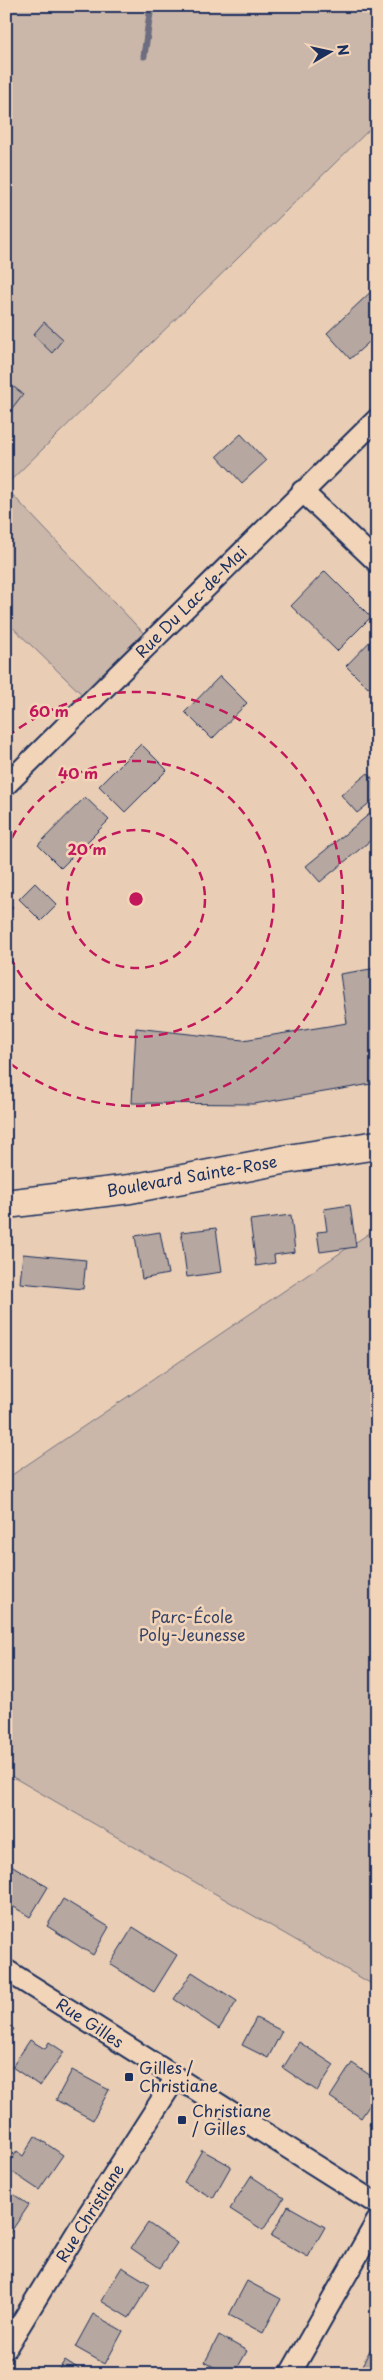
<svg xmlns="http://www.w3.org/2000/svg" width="383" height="2380" font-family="'Playpen Sans',sans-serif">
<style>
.green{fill:#cbb7a9;stroke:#737384}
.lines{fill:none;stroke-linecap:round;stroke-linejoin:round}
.stream{stroke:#6d6d80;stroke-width:7}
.building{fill:#b6a7a0;stroke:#1b2f5e}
.street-casing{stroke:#1b2f5e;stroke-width:24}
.secondary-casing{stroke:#1b2f5e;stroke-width:31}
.street{stroke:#f2d5b9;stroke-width:20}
.secondary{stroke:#f2d5b9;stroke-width:28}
.ring{fill:none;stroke:#c2185b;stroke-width:2.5;stroke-dasharray:9 6}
.poi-dot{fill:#1b2f5e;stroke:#f2d5b9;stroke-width:2}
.labels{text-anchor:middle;stroke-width:5;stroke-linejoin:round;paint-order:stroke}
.street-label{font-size:16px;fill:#1b2f5e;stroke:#f2d5b9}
.park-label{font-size:16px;fill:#354369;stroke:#f2d5b9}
.poi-label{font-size:16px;fill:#1b2f5e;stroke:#f2d5b9;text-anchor:start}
.centre{fill:#c2185b;stroke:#f2d5b9;stroke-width:2.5}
.ring-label{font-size:15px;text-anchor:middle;font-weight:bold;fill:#c2185b;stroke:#f2d5b9;stroke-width:5;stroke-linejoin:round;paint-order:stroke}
</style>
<rect width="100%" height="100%" fill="#e9ceb5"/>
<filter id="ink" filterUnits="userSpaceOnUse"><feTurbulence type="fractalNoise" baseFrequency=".02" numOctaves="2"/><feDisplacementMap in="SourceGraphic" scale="10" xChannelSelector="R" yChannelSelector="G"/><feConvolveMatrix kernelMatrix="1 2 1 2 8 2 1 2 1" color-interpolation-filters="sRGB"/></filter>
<g filter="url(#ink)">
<g class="green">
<path d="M6 6H377V122L6 485Z"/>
<path d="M6 488 152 642 91 703 6 621Z"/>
<path d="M377 1228V1987L6 1773V1479Z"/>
</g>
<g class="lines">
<path class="stream" d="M144 56 151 6"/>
</g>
<g class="building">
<path d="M376 287 377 335 350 359 327 333Z"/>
<path d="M44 322 63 339 52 353 33 335Z"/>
<path d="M6 381 23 394 6 416Z"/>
<path d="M241 434 266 461 242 483 217 456Z"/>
<path d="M325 571 371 617 337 651 291 606Z"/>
<path d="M377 634V680L368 688 346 666Z"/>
<path d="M6 662 12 667 6 673Z"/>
<path d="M220 676 247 703 212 739 185 712Z"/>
<path d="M141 744 167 770 125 812 99 786Z"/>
<path d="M368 773 377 784V797L357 813 341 795Z"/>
<path d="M85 797 109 820 61 868 38 845Z"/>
<path d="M372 812 377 818V835L320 882 306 866Z"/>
<path d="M35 883 57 905 41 921 19 899Z"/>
<path d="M6 902 13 908 6 914Z"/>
<path d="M377 968V1083L254 1104 132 1103 136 1028 243 1040 347 1023 340 974Z"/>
<path d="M350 1205 356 1247 320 1252 317 1232 327 1231 324 1209Z"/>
<path d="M291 1215 295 1252 274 1255 275 1263 256 1266 250 1220Z"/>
<path d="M216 1228 222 1272 187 1277 181 1232Z"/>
<path d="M160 1232 168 1274 142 1279 135 1236Z"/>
<path d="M23 1254 86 1260 83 1289 20 1283Z"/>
<path d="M6 1862 48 1887 30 1917 6 1902Z"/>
<path d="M63 1899 109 1927 93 1955 47 1926Z"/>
<path d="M133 1927 177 1955 154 1992 110 1964Z"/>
<path d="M192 1972 237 2001 219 2029 174 1999Z"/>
<path d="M256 2018 282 2031 268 2058 242 2045Z"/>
<path d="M6 2024 14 2029 6 2041Z"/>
<path d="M30 2040 45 2049 49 2042 64 2052 40 2086 12 2067Z"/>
<path d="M299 2042 334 2065 317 2091 283 2068Z"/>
<path d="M352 2063 377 2080V2094L361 2118 330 2097Z"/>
<path d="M72 2070 109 2090 93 2120 56 2100Z"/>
<path d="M377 2113V2130L369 2125Z"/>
<path d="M35 2136 63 2155 39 2190 6 2168 17 2151 23 2156Z"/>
<path d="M202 2150 231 2166 213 2198 184 2182Z"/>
<path d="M251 2176 284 2198 263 2230 230 2209Z"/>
<path d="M6 2189 29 2205 8 2236 6 2235Z"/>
<path d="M288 2206 325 2227 308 2257 271 2236Z"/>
<path d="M148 2223 177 2243 160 2268 131 2248Z"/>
<path d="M122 2267 150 2284 129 2318 101 2301Z"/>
<path d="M247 2281 281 2299 263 2333 229 2315Z"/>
<path d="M93 2314 123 2331 105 2364 75 2347Z"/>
<path d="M219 2335 247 2351 234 2374H226L205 2362Z"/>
<path d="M377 2337V2374H360L358 2373Z"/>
<path d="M65 2360 87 2374H56Z"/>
</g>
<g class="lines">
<defs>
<g id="street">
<path d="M302 491 377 562"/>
<path d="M6 785 377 419"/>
<path d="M6 1970 377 2204"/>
<path d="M6 2348 80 2227 175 2079"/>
<path d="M290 2374 377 2221"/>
</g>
<path id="secondary" d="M6 1204 130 1189 288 1159 377 1145"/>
</defs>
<use href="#street" class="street-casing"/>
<use href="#secondary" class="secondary-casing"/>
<use href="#street" class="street"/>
<use href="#secondary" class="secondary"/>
</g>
</g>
<g class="ring">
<circle cx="136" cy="899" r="69"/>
<path d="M6 852A138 138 0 1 1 6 946"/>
<path d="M7 737A207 207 0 1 1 7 1061"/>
</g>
<g class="poi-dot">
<rect x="124" y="2072" width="10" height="10" rx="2.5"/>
<rect x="177" y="2115" width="10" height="10" rx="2.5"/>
</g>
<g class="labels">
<g class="street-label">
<text transform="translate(191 602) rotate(-45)" y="6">Rue Du Lac-de-Mai</text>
<text transform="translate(192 1176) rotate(-10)" y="6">Boulevard Sainte-Rose</text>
<text transform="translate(90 2023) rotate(33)" y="6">Rue Gilles</text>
<text transform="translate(90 2213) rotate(-58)" y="6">Rue Christiane</text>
</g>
<g class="park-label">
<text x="192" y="1623">Parc-École<tspan x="192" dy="18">Poly-Jeunesse</tspan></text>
</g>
<g class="poi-label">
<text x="139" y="2074">Gilles /<tspan x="139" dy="18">Christiane</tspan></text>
<text x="192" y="2117">Christiane<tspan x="192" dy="18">/ Gilles</tspan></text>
</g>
</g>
<circle cx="136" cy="899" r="8" class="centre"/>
<g class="ring-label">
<text x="49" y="717">60 m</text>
<text x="78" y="779">40 m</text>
<text x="87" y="855">20 m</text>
</g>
<rect width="383" height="2380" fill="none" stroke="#f2d5b9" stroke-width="25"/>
<rect x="12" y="12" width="358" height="2355" fill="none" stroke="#1b2f5e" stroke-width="2" filter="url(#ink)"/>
<g transform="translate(330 52) rotate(81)" stroke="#f2d5b9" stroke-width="4" paint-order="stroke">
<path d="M0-4L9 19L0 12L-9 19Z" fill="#1b2f5e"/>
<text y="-8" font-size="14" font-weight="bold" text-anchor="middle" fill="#1b2f5e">N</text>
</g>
</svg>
